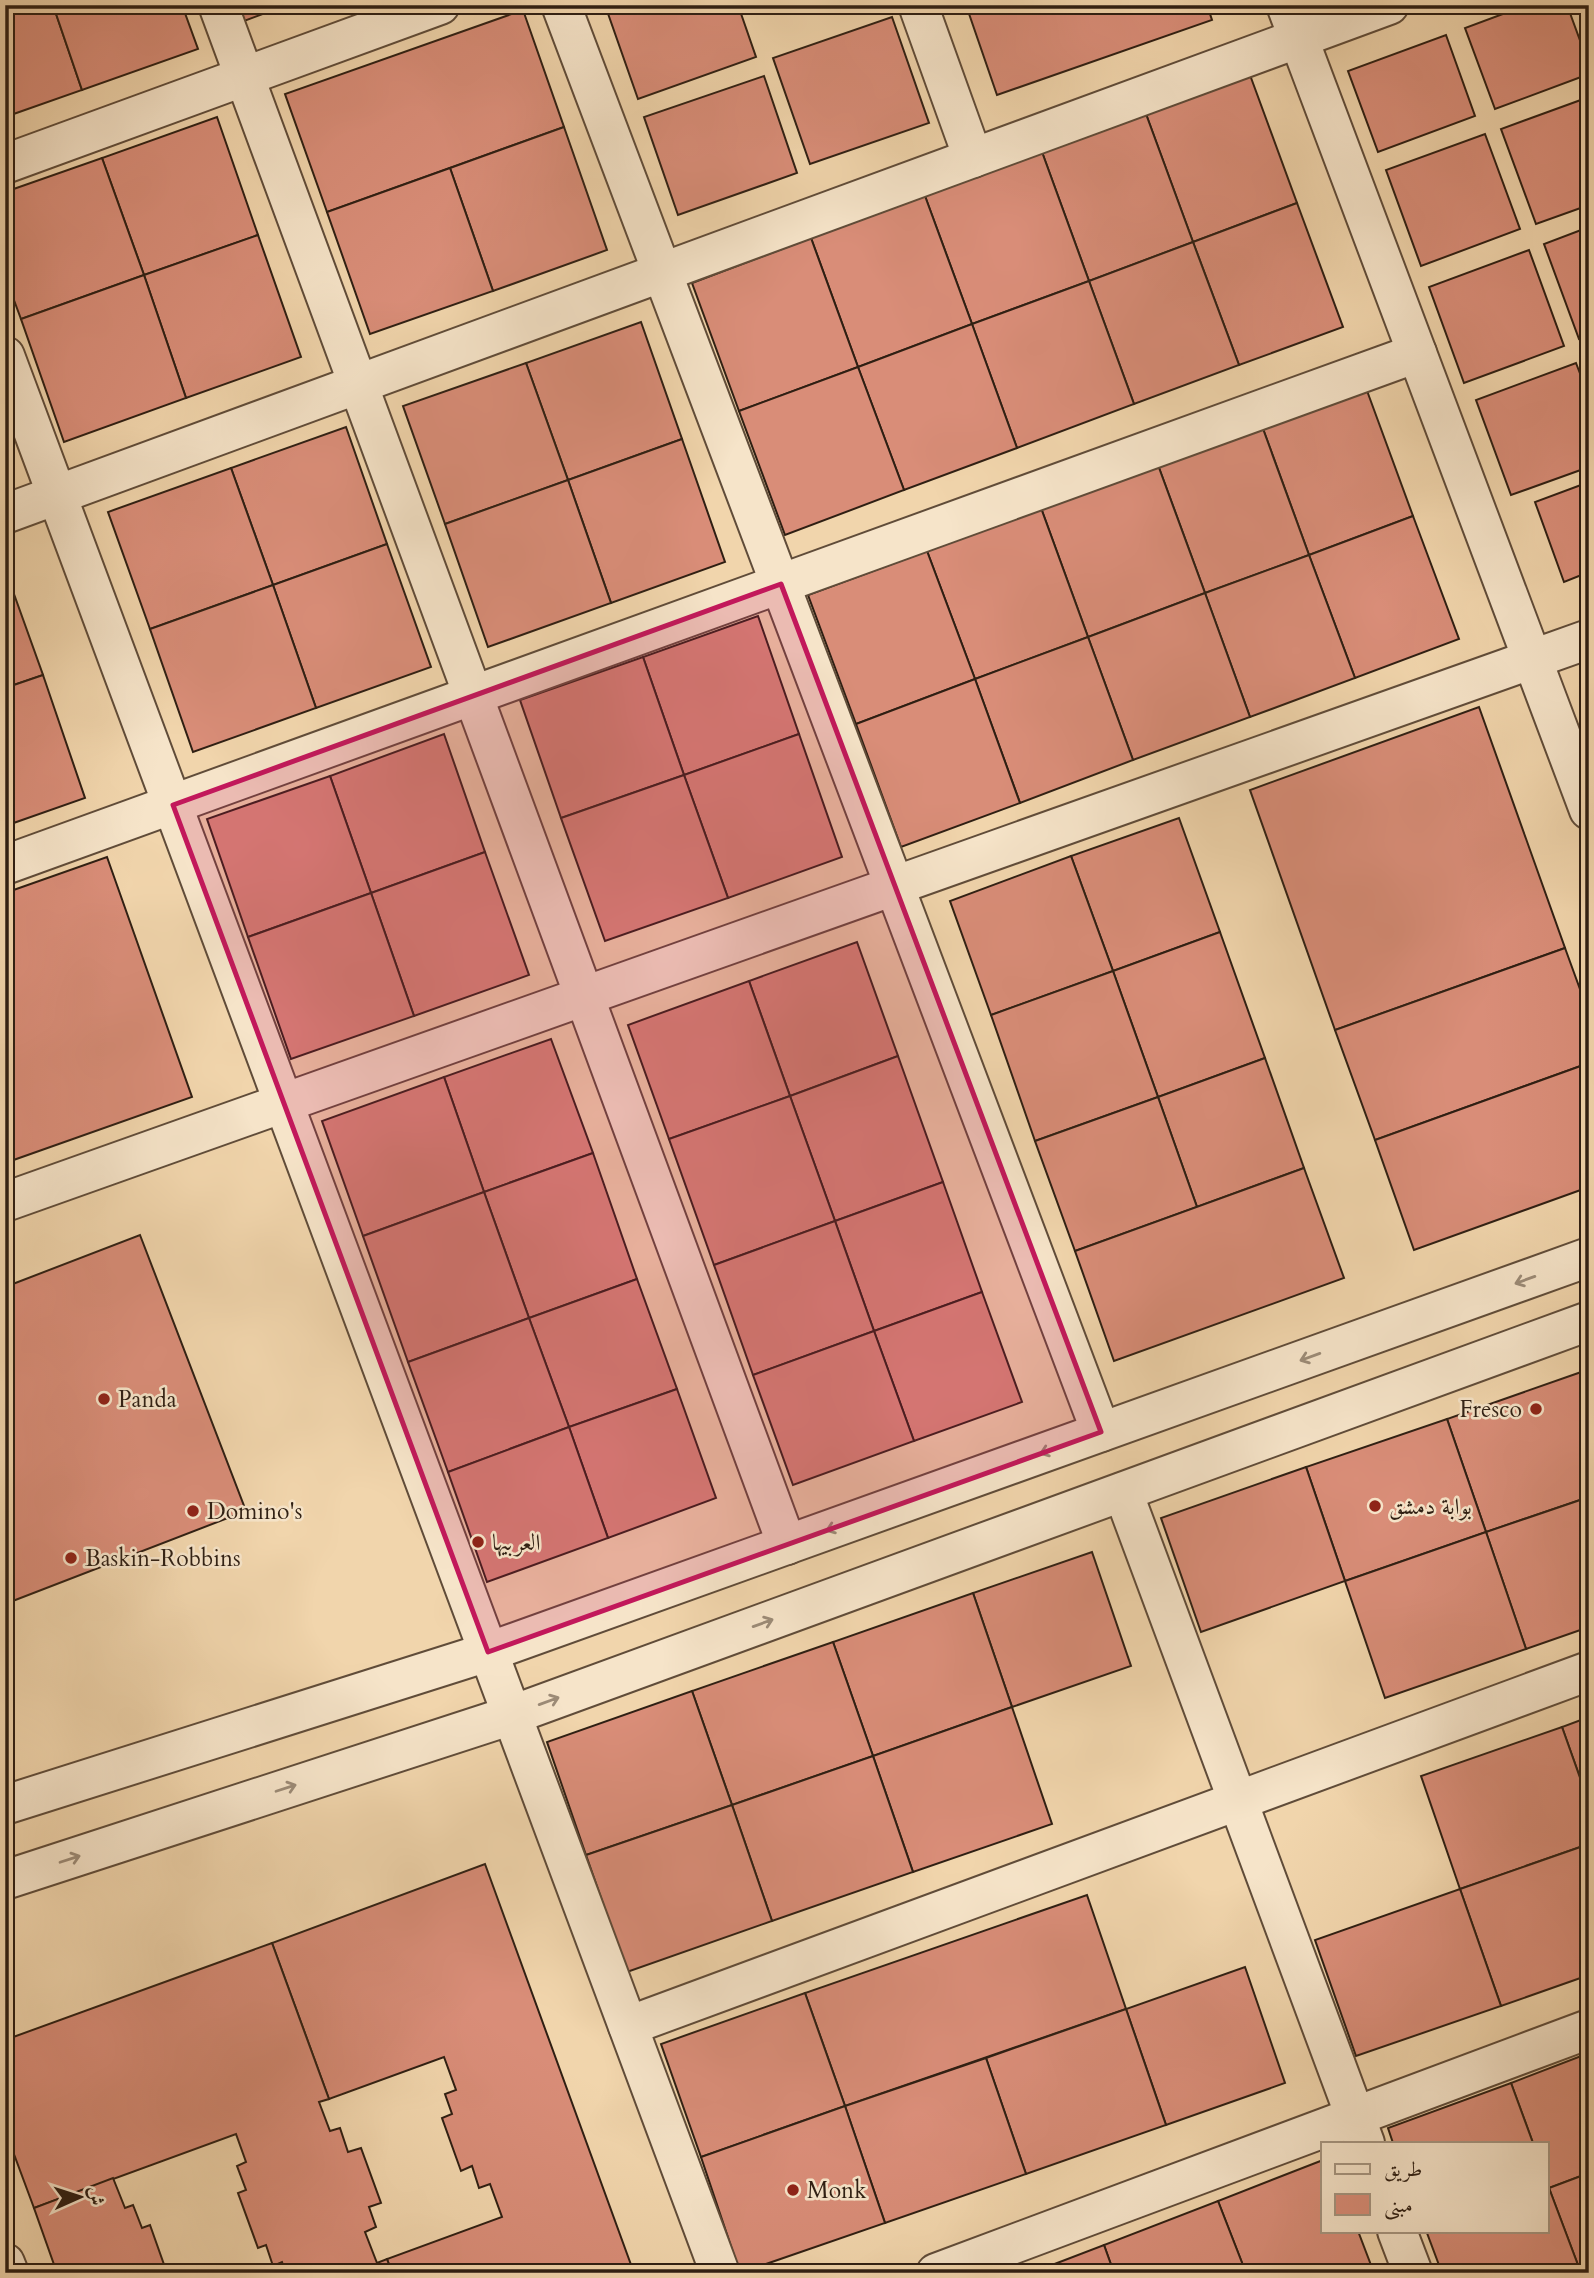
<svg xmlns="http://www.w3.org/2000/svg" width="1594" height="2278" font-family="Cardo,Amiri,serif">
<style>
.building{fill:#d98d78;stroke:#2f1f13;stroke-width:2}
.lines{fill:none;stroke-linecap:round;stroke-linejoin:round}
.minor-casing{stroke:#604c39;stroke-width:42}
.tertiary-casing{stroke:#604c39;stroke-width:42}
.minor{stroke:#f6e4c9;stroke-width:38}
.tertiary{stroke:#f6e4c9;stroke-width:38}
.oneway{stroke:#9c8b77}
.marked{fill:#c2185b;fill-opacity:0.2;stroke:#c2185b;stroke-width:5;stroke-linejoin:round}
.poi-dot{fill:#8f2418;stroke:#f6e4c9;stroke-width:2.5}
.labels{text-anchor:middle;stroke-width:5;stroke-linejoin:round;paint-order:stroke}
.poi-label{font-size:23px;fill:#2f1f13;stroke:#f6e4c9;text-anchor:start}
</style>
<rect width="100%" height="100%" fill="#f1d5ac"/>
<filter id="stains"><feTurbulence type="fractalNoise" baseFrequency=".00286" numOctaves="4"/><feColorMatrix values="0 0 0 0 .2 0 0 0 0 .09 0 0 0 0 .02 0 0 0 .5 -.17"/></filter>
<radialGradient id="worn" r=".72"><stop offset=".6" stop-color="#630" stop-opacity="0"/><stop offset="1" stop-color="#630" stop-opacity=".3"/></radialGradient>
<g class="building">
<path d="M5 5H53L82 90 5 117Z"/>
<path d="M53 5H182L198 49 82 90Z"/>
<path d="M229 5H287L236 24Z"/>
<path d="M605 5H738L756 57 638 99Z"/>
<path d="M966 5H1207L1212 20 997 95Z"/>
<path d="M1527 5H1567L1589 65V74L1495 109 1465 28Z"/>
<path d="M523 10 564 127 327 212 285 94Z"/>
<path d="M892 17 929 123 810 164 773 58Z"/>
<path d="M1446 35 1475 116 1378 152 1348 71Z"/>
<path d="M1250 75 1297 203 1193 242 1146 114Z"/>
<path d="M764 76 797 173 678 215 644 117Z"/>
<path d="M1589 97V205L1536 224 1501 129Z"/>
<path d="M1146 114 1193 242 1089 281 1042 152Z"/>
<path d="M217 117 258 235 144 275 102 158Z"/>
<path d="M564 127 607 250 493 291 450 168Z"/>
<path d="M1485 134 1520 229 1421 266 1386 170Z"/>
<path d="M1042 152 1089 281 972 324 925 196Z"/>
<path d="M102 158 144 275 21 319 5 276V192Z"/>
<path d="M450 168 493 291 370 334 327 212Z"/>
<path d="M925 196 972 324 858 367 811 238Z"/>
<path d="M1297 203 1343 327 1239 365 1193 242Z"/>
<path d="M1589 227V336L1579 339 1544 244Z"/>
<path d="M258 235 301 357 186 398 144 275Z"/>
<path d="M811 238 858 367 739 411 692 283Z"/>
<path d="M1193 242 1239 365 1134 404 1089 281Z"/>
<path d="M1529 250 1564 346 1464 383 1429 287Z"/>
<path d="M144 275 186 398 64 442 21 319Z"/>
<path d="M1089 281 1134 404 1017 448 972 324Z"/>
<path d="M641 322 682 439 568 480 526 363Z"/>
<path d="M972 324 1017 448 904 490 858 367Z"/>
<path d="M526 363 568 480 445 524 403 406Z"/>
<path d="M1576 363 1589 397V467L1511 495 1476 400Z"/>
<path d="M858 367 904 490 785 535 739 411Z"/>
<path d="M1366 388 1413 516 1309 555 1262 426Z"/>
<path d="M1262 426 1309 555 1205 593 1158 465Z"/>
<path d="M346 427 387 544 273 585 231 468Z"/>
<path d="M682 439 725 562 611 603 568 480Z"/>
<path d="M1158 465 1205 593 1088 637 1041 508Z"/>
<path d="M231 468 273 585 150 629 108 512Z"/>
<path d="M568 480 611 603 488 647 445 524Z"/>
<path d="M1589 482V572L1564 582 1535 502Z"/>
<path d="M1041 508 1088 637 975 679 927 551Z"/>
<path d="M1413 516 1459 639 1355 678 1309 555Z"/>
<path d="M387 544 431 667 316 708 273 585Z"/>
<path d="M927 551 975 679 856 724 808 595Z"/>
<path d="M1309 555 1355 678 1250 717 1205 593Z"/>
<path d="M5 569 43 675 5 688Z"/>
<path d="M273 585 316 708 193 752 150 629Z"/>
<path d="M1205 593 1250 717 1133 760 1088 637Z"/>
<path d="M758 616 799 734 684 775 643 657Z"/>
<path d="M1088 637 1133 760 1020 803 975 679Z"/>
<path d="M643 657 684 775 561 818 520 700Z"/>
<path d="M43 675 85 798 5 826V688Z"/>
<path d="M975 679 1020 803 901 847 856 724Z"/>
<path d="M1479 707 1565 948 1335 1030 1250 790Z"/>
<path d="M444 734 485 852 371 893 330 776Z"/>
<path d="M799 734 842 857 728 898 684 775Z"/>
<path d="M684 775 728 898 605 941 561 818Z"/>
<path d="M330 776 371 893 248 937 207 819Z"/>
<path d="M1179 818 1220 932 1113 971 1071 856Z"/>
<path d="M485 852 529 975 414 1016 371 893Z"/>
<path d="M1071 856 1113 971 991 1015 950 901Z"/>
<path d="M107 857 192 1097 5 1163V893Z"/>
<path d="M371 893 414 1016 291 1059 248 937Z"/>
<path d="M1220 932 1265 1058 1158 1097 1113 971Z"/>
<path d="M857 942 898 1056 790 1096 749 981Z"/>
<path d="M1565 948 1589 1014V1063L1375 1140 1335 1030Z"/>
<path d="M1113 971 1158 1097 1035 1141 991 1015Z"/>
<path d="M749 981 790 1096 669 1139 628 1025Z"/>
<path d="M551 1039 593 1153 484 1192 444 1077Z"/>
<path d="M898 1056 943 1182 835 1221 790 1096Z"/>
<path d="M1265 1058 1304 1168 1197 1207 1158 1097Z"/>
<path d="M1589 1063V1187L1414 1250 1375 1140Z"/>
<path d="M444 1077 484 1192 363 1236 322 1121Z"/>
<path d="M790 1096 835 1221 714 1265 669 1139Z"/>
<path d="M1158 1097 1197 1207 1075 1251 1035 1141Z"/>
<path d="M593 1153 637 1279 529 1318 484 1192Z"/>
<path d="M1304 1168 1344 1278 1114 1361 1075 1251Z"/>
<path d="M943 1182 982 1292 874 1331 835 1221Z"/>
<path d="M484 1192 529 1318 408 1362 363 1236Z"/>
<path d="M835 1221 874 1331 753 1375 714 1265Z"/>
<path d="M140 1235 246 1511 5 1604V1287Z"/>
<path d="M637 1279 677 1389 569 1427 529 1318Z"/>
<path d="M982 1292 1022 1402 914 1441 874 1331Z"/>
<path d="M529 1318 569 1427 448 1472 408 1362Z"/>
<path d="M874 1331 914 1441 793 1485 753 1375Z"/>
<path d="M1587 1370 1589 1497 1486 1532 1447 1419Z"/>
<path d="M677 1389 716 1498 608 1538 569 1427Z"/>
<path d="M1447 1419 1486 1532 1345 1581 1306 1467Z"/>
<path d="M569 1427 608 1538 487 1582 448 1472Z"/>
<path d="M1306 1467 1345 1581 1201 1632 1161 1518Z"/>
<path d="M1589 1497V1627L1526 1649 1486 1532Z"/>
<path d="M1486 1532 1526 1649 1385 1698 1345 1581Z"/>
<path d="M1092 1552 1131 1666 1012 1707 973 1593Z"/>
<path d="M973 1593 1012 1707 873 1756 833 1642Z"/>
<path d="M833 1642 873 1756 732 1805 692 1691Z"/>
<path d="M692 1691 732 1805 586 1855 547 1742Z"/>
<path d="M1012 1707 1052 1824 913 1872 873 1756Z"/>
<path d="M1589 1717V1803L1562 1727Z"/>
<path d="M1562 1727 1589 1803V1844L1460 1889 1421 1776Z"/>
<path d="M873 1756 913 1872 772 1921 732 1805Z"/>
<path d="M732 1805 772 1921 627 1972 586 1855Z"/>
<path d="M1589 1844V1975L1501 2006 1460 1889Z"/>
<path d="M485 1864 634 2273H392L387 2259 502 2217 490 2184 479 2188 472 2166 461 2171 442 2118 452 2114 445 2094 456 2090 444 2057 329 2099 272 1943Z"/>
<path d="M1460 1889 1501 2006 1356 2056 1315 1940Z"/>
<path d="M1087 1895 1126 2009 845 2106 805 1993Z"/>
<path d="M272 1943 329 2099 319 2102 330 2131 340 2128 348 2152 361 2148 381 2203 369 2207 376 2227 365 2232 377 2263 387 2259 392 2273H286L282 2262 273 2266 266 2245 258 2248 238 2193 246 2190 237 2166 246 2162 236 2134 34 2208 5 2130V2040Z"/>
<path d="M1245 1967 1285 2083 1166 2125 1126 2009Z"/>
<path d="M805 1993 845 2106 701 2157 661 2044Z"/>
<path d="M1126 2009 1166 2125 1026 2174 986 2058Z"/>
<path d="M1589 2053V2173L1549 2188 1547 2143H1533L1511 2083Z"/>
<path d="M986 2058 1026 2174 885 2223 845 2106Z"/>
<path d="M1511 2083 1533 2143H1393L1388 2128Z"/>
<path d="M845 2106 885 2223 740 2273 701 2157Z"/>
<path d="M1323 2160V2231H1358L1374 2273H1246L1218 2201Z"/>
<path d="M1589 2173V2273H1581L1549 2188Z"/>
<path d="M113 2178 125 2208 133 2205 142 2228 150 2225 167 2273H57L34 2208Z"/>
<path d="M1549 2188 1581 2273H1442L1427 2233 1547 2231V2189Z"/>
<path d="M1218 2201 1246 2273H1114L1104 2245Z"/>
<path d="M1104 2245 1114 2273H1031Z"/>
</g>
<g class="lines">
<defs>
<g id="minor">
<path d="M218 5 787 1545"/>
<path d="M561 5 1101 1432"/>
<path d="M918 5 973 158"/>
<path d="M1286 5 1589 810"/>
<path d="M5 164 440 5"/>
<path d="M5 356 720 2273"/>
<path d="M5 514 1389 5"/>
<path d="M5 865 1417 353"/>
<path d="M5 1202 1589 639"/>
<path d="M1123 1492 1365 2143"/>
<path d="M628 2026 1589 1671"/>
<path d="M1397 2231 1413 2273"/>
<path d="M5 2263 9 2273"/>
<path d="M936 2273 1589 2029"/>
</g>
<g id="tertiary">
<path d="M5 1805 488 1652 1589 1257"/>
<path d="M5 1880 512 1715 1589 1321"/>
</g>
</defs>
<use href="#minor" class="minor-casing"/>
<use href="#tertiary" class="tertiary-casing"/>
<use href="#minor" class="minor"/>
<use href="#tertiary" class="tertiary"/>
</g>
<defs><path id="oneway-shaft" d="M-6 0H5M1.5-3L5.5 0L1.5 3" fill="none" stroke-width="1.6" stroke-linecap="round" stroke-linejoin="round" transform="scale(1.75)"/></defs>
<g class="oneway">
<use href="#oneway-shaft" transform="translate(1525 1280) rotate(160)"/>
<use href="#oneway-shaft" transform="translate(1310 1357) rotate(160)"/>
<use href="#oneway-shaft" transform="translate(1050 1450) rotate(160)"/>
<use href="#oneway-shaft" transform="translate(836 1527) rotate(160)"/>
<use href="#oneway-shaft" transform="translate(763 1623) rotate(-20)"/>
<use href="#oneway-shaft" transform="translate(549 1701) rotate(-20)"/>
<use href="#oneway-shaft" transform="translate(286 1788) rotate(-18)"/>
<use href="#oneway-shaft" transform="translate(70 1859) rotate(-18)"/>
</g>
<path class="marked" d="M781 584 1101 1432 488 1652 173 805Z"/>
<g class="poi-dot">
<circle cx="104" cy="1399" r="7"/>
<circle cx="1536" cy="1409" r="7"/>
<circle cx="1375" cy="1506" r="7"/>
<circle cx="193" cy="1511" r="7"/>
<circle cx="478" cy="1542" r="7"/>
<circle cx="71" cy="1558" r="7"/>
<circle cx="793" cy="2190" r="7"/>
</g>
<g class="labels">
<g class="poi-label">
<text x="118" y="1407">Panda</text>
<text x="1522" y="1417" text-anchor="end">Fresco</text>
<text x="1389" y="1514">بوابة دمشق</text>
<text x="207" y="1519">Domino's</text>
<text x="492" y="1550">العربيها</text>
<text x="85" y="1566">Baskin-Robbins</text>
<text x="807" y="2198">Monk</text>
</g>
</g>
<rect width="1594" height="2278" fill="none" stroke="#f1d5ac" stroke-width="28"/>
<rect x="7" y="7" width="1580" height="2264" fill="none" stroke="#2f1f13" stroke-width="3.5"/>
<rect x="14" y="14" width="1566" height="2250" fill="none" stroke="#2f1f13" stroke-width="2"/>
<rect x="1321" y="2142" width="228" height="91" fill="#f6e4c9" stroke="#a69580" stroke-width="2"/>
<rect x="1335" y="2164" width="35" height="10" fill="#f6e4c9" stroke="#a69580" stroke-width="2"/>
<text x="1384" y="2176" font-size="21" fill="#2f1f13">طريق</text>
<rect x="1335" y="2194" width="35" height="21" fill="#d98d78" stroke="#a69580" stroke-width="2"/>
<text x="1384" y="2212" font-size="21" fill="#2f1f13">مبنى</text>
<g transform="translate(80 2197) rotate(87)" stroke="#f6e4c9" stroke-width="5" paint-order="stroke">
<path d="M0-5L12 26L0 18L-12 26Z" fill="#2f1f13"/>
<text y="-10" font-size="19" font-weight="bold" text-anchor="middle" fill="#2f1f13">ش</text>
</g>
<rect width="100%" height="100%" filter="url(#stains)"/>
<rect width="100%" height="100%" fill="url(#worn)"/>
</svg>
